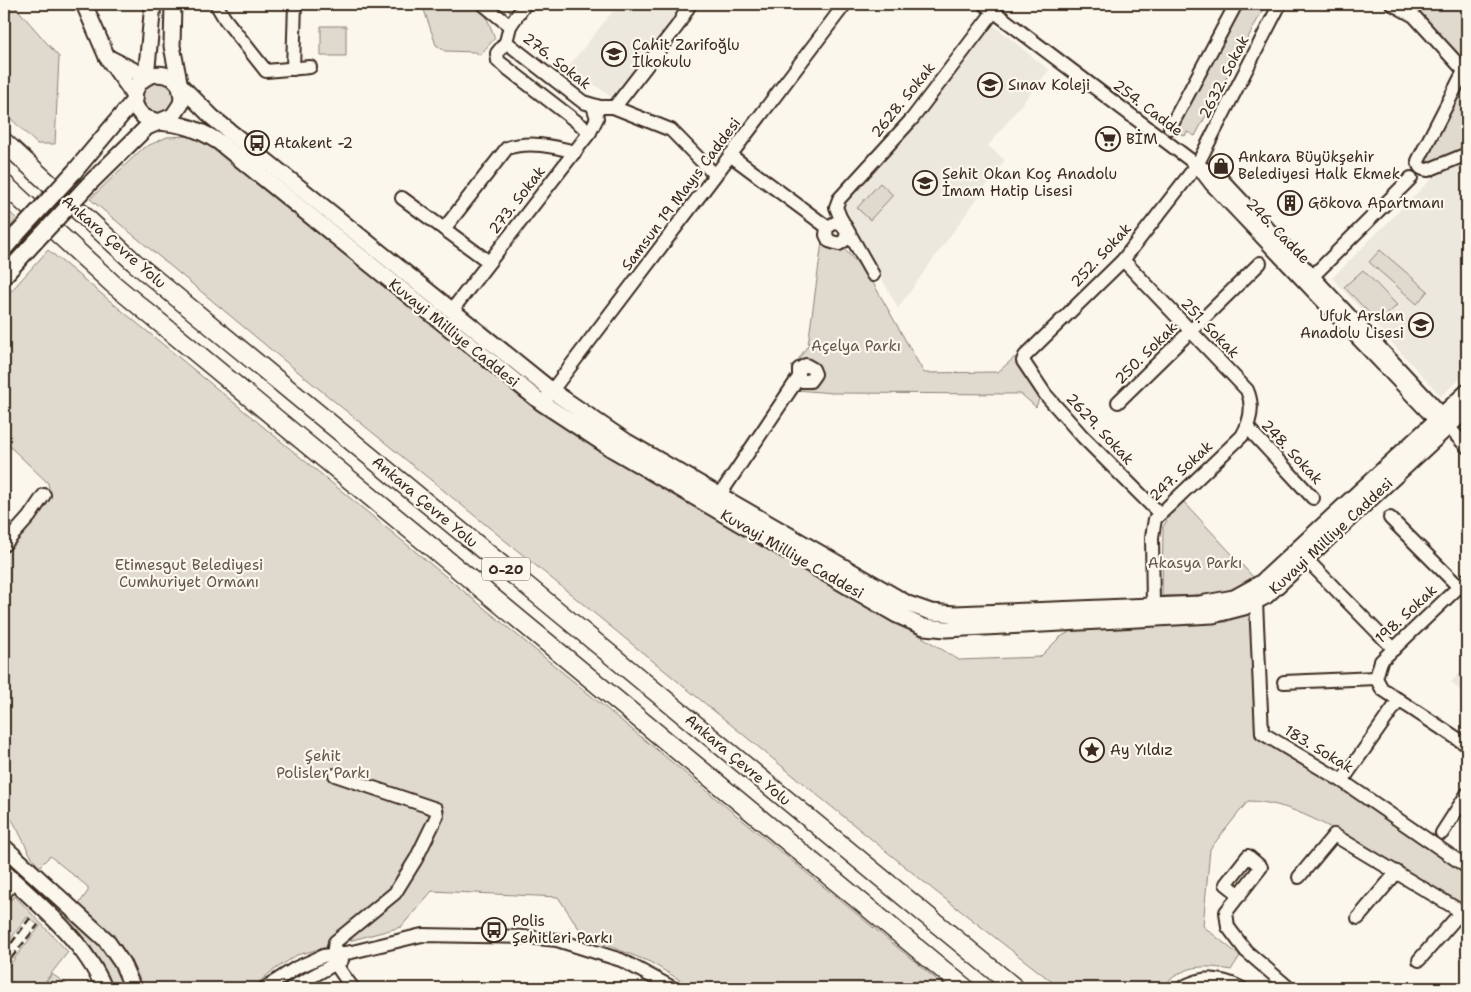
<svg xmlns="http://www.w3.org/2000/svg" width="1471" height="992" font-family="'Shantell Sans',sans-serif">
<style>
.built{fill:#ede8dd}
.green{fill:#dfd9ce;stroke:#8d8276}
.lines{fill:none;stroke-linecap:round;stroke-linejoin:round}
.minor-casing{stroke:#3b2a1e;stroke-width:16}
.major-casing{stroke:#3b2a1e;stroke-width:19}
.highway-casing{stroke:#3b2a1e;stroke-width:21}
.minor{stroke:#fbf7ec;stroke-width:12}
.major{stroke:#fbf7ec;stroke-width:15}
.highway{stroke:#fbf7ec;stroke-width:18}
.rail{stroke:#3b2a1e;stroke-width:2.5;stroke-dasharray:8 4;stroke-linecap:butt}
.major-bridge-casing{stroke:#3b2a1e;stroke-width:19;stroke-linecap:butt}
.major-bridge{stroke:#fbf7ec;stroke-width:15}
.labels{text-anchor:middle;stroke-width:4.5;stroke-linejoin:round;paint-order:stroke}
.shield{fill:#fbf7ec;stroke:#75685c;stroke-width:1}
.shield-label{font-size:14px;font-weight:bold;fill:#3b2a1e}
.poi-label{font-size:15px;fill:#3b2a1e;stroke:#fbf7ec;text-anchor:start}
.street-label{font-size:15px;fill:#3b2a1e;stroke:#fbf7ec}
.park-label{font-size:15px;fill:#64564a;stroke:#fbf7ec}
</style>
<rect width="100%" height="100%" fill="#fbf7ec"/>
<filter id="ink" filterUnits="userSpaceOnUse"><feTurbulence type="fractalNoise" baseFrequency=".02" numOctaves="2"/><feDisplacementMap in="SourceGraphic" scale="10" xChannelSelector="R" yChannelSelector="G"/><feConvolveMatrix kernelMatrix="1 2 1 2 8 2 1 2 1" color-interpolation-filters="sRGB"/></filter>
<g filter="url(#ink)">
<g class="built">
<path d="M604 4H680L659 42 614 99 569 66 613 11Z"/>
<path d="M991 23 1049 70 988 146 1005 160 898 308 841 206Z"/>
<path d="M1467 160V372L1441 396 1332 278 1438 172Z"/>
<path d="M1467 666V697L1451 682Z"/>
</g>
<g class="green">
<path d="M4 4H13L59 57 55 144H37L4 112Z"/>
<path d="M422 4H478L483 8 495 38 480 55 475 52 445 51 436 45Z"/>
<path d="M1241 4H1266L1195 136 1187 132 1185 136 1174 131Z"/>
<path d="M1404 4H1467V70Z"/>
<path d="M346 26V56H321V26Z"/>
<path d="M1464 81 1467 82V150L1430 164 1425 158Z"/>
<circle cx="158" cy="98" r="17"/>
<path d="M188 136 215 148 538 408 617 461 871 605 959 660 1040 657 1059 638 1074 629 1226 622 1247 612 1253 616 1255 737 1294 756 1467 874V908C1430 884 1393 862 1355 841 1320 822 1288 802 1248 801L1210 849 1203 926 1240 956 1231 970C1203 964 1182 965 1162 988H1060L935 891 275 353 90 199 143 148 167 137Z"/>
<path d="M880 183 893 195 870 220 857 208Z"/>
<path d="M4 207 17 219 4 234Z"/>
<path d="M824 240 842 247 868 274 924 373 998 372 1015 357 1038 393 1039 399 1036 407 1021 394 833 393 796 390V388L815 380 798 360 808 345 822 242Z"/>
<path d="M48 250 947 988H693L650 962 584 936 558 897 432 891 401 927 297 955 271 972 252 988H143C128 948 111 932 79 904L88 891V887L50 856 39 867C24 850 20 826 4 810V550C19 534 55 509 48 483L4 441V299Z"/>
<path d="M1380 250 1428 291 1417 304 1369 262Z"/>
<path d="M1363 270 1397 305 1379 323 1344 287Z"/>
<path d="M1184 502 1254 578C1226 597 1195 595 1162 596L1163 527 1170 515Z"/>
<path d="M4 857 98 942 117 967 125 988H110L39 896 4 864Z"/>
<path d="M15 896 68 952 40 988H4V972L40 926 27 917 4 948V907Z"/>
<path d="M52 974 72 988H42Z"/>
</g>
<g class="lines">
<defs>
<g id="minor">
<path d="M216 4 225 19 266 71 310 67"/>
<path d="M483 4 510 26"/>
<path d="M525 4 510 26 506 42 583 102 600 107H613L671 130 715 175"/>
<path d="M984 4 1197 165 1219 176 1443 415"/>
<path d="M1392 4 1414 16 1467 74"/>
<path d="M506 42 497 53 498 61 590 132"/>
<path d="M293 69 295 4"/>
<path d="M1464 71 1418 161C1419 168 1421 169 1428 170L1467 154"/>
<path d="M613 107 617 104 678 25 690 4"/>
<path d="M1170 128 1236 4"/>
<path d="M730 155 827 227 826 235 829 241 839 244 845 240 847 233 842 224 835 223 827 227"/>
<path d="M1198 167 1211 184 1436 421"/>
<path d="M402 198 489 262"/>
<path d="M444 229 507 148C529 141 553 146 575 152"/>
<path d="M1123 260 1247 390C1254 406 1251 421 1242 436L1155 519 1152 537 1153 606"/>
<path d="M873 275 840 217 836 207 839 199 912 119 994 11"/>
<path d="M1314 275 1411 178"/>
<path d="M452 310 590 132 597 118 593 106"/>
<path d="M547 397 845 4"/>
<path d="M1118 402 1260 263"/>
<path d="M1247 427 1313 498"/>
<path d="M1454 433 1467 447"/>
<path d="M719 496 799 377V369L806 365 813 369 815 374 810 381H802L799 377"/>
<path d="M1159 513 1083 437 1045 394 1023 361 1025 356 1123 260 1197 165 1280 4"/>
<path d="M1390 518 1459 587"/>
<path d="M4 545 29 517 44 495"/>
<path d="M1307 560 1394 649"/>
<path d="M1256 602 1262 733 1342 781 1467 867"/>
<path d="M1376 678 1381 661 1467 579"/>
<path d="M1284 682 1376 678 1382 689 1467 745"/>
<path d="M335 775 436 809 437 816 416 859 395 893 335 942C330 962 341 972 353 988"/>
<path d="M1342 781 1399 700"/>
<path d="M1442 833 1467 794"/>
<path d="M1299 877 1334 835 1467 915"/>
<path d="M4 894 14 881"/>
<path d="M1240 895 1226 884 1248 856 1261 867 1226 912 1228 927 1246 951 1289 988"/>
<path d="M1358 918 1397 872"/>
<path d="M1419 960 1462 911"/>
<path d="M265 988 296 968 323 956 352 952 422 935 527 937 557 940 621 960 673 988"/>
<path d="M291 988 342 960"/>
<path d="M1182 988C1203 976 1220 977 1241 988"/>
</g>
<g id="major">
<path d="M84 4 107 57"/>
<path d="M146 77 153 4"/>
<path d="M135 99 128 86 107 57 146 77"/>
<path d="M74 172 135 99"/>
<path d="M88 185 147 127 173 116 181 104 182 97 172 46 173 4"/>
<path d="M4 249 18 233"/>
<path d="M4 276 33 244"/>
<path d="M1467 392 1261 583 1234 598 1200 604 955 614 931 612 908 604 627 442 552 391 213 118 173 78C145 63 120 96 143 116 154 124 171 122 184 126 197 129 208 135 219 142L542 403 612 449 897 615 924 627 946 629 1213 615 1244 607 1266 596 1467 409"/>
<path d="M4 847 106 940 122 963 133 988"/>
<path d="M4 872C40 905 85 942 104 988"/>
</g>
<g id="highway">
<path d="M4 142 134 262 1015 988"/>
<path d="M4 184 113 284 965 988"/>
</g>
</defs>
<use href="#minor" class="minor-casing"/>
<use href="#major" class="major-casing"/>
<use href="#highway" class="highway-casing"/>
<use href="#minor" class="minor"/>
<use href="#major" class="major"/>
<use href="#highway" class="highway"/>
<g class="rail">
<path d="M4 953 30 918"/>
<path d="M4 967 38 925"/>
</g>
<defs>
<g id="major-bridge">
<path d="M18 233 74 172"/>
<path d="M33 244 88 185"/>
</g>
</defs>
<use href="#major-bridge" class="major-bridge-casing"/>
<use href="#major-bridge" class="major-bridge"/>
</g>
</g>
<defs>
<symbol id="school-ring" viewBox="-11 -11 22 22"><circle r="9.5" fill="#fbf7ec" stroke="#3b2a1e" stroke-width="1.5"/><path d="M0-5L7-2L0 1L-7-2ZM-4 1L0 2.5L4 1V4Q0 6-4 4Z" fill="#3b2a1e"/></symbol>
<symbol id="supermarket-ring" viewBox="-11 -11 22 22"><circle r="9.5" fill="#fbf7ec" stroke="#3b2a1e" stroke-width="1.5"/><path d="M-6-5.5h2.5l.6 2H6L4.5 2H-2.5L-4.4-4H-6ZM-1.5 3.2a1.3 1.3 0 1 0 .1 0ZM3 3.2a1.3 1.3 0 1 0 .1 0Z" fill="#3b2a1e"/></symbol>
<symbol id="bus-ring" viewBox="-11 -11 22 22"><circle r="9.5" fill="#fbf7ec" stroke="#3b2a1e" stroke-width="1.5"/><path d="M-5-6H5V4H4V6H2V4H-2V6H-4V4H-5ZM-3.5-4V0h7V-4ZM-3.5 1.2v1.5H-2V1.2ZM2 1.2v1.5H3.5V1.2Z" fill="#3b2a1e"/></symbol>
<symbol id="shop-ring" viewBox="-11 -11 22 22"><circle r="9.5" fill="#fbf7ec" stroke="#3b2a1e" stroke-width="1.5"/><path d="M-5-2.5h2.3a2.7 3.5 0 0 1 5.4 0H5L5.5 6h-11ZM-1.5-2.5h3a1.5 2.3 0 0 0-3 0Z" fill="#3b2a1e"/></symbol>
<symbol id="building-ring" viewBox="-11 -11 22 22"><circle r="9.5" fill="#fbf7ec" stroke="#3b2a1e" stroke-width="1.5"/><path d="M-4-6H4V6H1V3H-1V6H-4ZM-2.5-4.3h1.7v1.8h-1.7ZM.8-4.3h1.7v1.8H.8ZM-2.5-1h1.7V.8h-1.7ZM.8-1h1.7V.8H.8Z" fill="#3b2a1e"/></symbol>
<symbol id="sight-ring" viewBox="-11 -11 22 22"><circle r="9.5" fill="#fbf7ec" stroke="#3b2a1e" stroke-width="1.5"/><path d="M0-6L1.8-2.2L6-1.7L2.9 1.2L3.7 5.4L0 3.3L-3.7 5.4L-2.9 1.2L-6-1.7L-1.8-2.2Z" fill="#3b2a1e"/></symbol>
</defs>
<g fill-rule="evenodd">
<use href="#school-ring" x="600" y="40" width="28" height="28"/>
<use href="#school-ring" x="976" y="71" width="28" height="28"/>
<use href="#supermarket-ring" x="1094" y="125" width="28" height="28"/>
<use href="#bus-ring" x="243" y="129" width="28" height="28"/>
<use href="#shop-ring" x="1207" y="152" width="28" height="28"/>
<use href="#school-ring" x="911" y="169" width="28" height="28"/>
<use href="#building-ring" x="1276" y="189" width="28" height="28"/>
<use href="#school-ring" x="1407" y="311" width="28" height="28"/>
<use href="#sight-ring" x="1078" y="736" width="28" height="28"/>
<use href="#bus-ring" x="480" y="916" width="28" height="28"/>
</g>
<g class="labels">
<rect class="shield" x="482" y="557.5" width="48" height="23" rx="4"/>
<g class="shield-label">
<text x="506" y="574">O-20</text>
</g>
<g class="poi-label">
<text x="632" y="50">Cahit Zarifoğlu<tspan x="632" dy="17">İlkokulu</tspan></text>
<text x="1008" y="90">Sınav Koleji</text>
<text x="1126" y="144">BİM</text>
<text x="274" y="148">Atakent -2</text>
<text x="1238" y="162">Ankara Büyükşehir<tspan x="1238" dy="17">Belediyesi Halk Ekmek</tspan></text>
<text x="942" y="179">Şehit Okan Koç Anadolu<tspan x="942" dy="17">İmam Hatip Lisesi</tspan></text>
<text x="1308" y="208">Gökova Apartmanı</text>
<text x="1404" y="321" text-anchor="end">Ufuk Arslan<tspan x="1404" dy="17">Anadolu Lisesi</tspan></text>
<text x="1110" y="755">Ay Yıldız</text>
<text x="512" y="926">Polis<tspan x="512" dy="17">Şehitleri Parkı</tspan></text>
</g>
<g class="street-label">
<text transform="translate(557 61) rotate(38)" y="5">276. Sokak</text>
<text transform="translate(1224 77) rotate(-63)" y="5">2632. Sokak</text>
<text transform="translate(903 100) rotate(-51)" y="5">2628. Sokak</text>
<text transform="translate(1148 108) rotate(37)" y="5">254. Cadde</text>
<text transform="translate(681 194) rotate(-53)" y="5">Samsun 19 Mayıs Caddesi</text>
<text transform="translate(517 200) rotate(-52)" y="5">273. Sokak</text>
<text transform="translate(1278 231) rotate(46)" y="5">246. Cadde</text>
<text transform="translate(114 242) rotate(41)" y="5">Ankara Çevre Yolu</text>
<text transform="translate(1101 255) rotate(-47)" y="5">252. Sokak</text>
<text transform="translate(1210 328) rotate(46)" y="5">251. Sokak</text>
<text transform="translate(454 333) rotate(39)" y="5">Kuvayi Milliye Caddesi</text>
<text transform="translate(1146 353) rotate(-45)" y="5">250. Sokak</text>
<text transform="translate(1100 429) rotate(47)" y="5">2629. Sokak</text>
<text transform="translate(1292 452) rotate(47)" y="5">248. Sokak</text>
<text transform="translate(1181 471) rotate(-43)" y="5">247. Sokak</text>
<text transform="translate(425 502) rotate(40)" y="5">Ankara Çevre Yolu</text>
<text transform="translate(1331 536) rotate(-43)" y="5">Kuvayi Milliye Caddesi</text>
<text transform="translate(792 554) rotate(30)" y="5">Kuvayi Milliye Caddesi</text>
<text transform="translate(1406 614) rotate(-43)" y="5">198. Sokak</text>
<text transform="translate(1319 749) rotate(31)" y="5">183. Sokak</text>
<text transform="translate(738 760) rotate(40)" y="5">Ankara Çevre Yolu</text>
</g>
<g class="park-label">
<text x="856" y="351">Açelya Parkı</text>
<text x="1195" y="568">Akasya Parkı</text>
<text x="189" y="570">Etimesgut Belediyesi<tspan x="189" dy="17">Cumhuriyet Ormanı</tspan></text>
<text x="323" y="761">Şehit<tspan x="323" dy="17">Polisler Parkı</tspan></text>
</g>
</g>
<rect width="1471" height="992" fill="none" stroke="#fbf7ec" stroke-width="20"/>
<rect x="10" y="10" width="1451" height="972" fill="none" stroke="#3b2a1e" stroke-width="2" filter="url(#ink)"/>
</svg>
